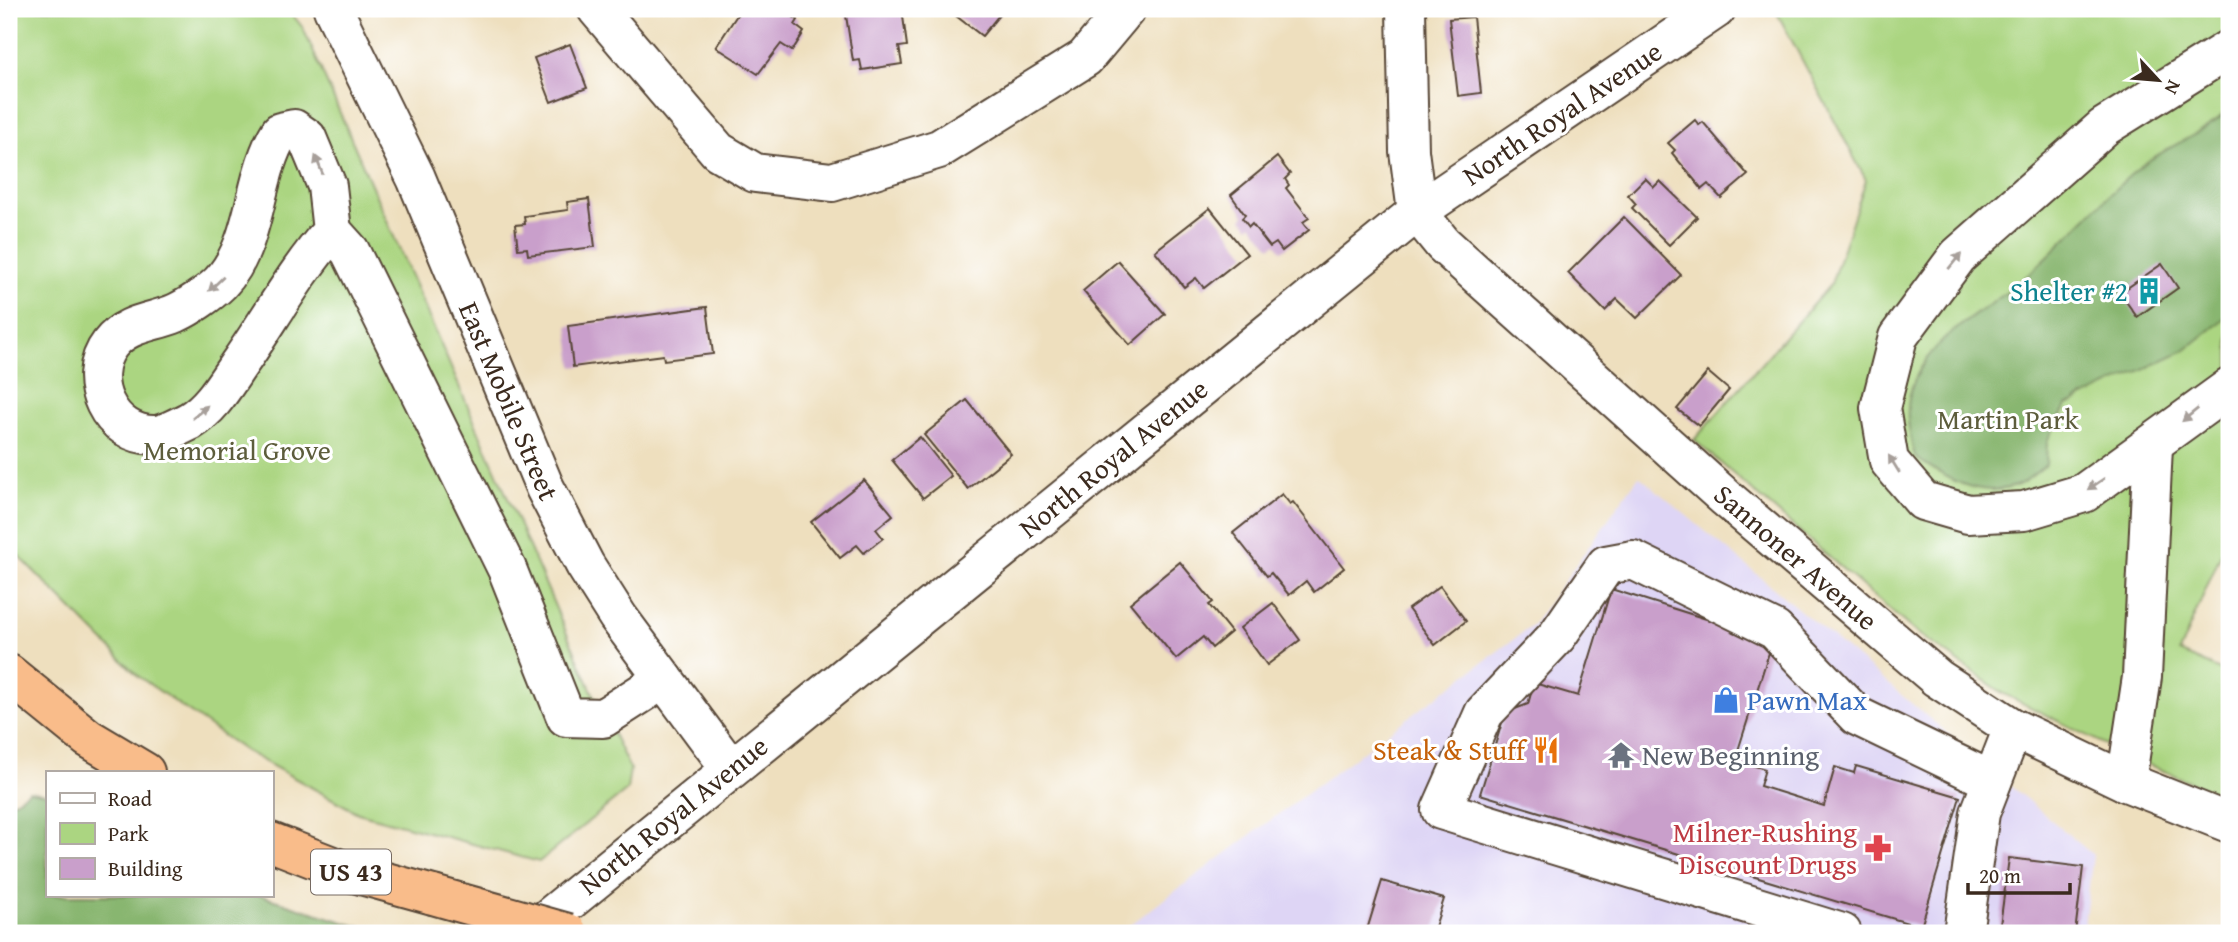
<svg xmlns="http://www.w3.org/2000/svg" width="2238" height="942" font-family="'Gentium Book Plus',serif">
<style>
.built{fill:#ded5f5}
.green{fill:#abd581;stroke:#738050;stroke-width:2}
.forest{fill:#88b66f;stroke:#627046;stroke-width:2}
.building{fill:#c99fcb}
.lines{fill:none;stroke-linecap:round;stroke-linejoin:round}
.minor-casing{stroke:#564536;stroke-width:42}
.highway-casing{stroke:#564536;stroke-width:42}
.minor{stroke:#fff;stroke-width:38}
.highway{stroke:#f9bc8a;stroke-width:38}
.highway-bridge-casing{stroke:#564536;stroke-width:42;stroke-linecap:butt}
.highway-bridge{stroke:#f9bc8a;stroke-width:38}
.oneway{fill:#a79f9a}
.labels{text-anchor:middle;stroke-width:6;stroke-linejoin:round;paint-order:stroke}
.shield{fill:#fff;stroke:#766a62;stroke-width:2}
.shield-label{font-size:26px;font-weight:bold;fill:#3b2a1e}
.street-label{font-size:28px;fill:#3b2a1e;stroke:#fff}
.culture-label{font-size:28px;fill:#0d838f;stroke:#fff;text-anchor:end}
.park-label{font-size:28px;fill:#5d5d3c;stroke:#fff}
.shop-label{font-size:28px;fill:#366cbe;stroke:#fff;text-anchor:start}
.food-label{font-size:28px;fill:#c56008;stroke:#fff;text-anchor:end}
.worship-label{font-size:28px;fill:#5b616d;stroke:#fff;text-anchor:start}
.health-label{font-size:28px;fill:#be3a42;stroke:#fff;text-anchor:end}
</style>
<rect width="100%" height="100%" fill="#fff"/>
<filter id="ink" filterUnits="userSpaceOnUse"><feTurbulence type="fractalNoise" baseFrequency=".0143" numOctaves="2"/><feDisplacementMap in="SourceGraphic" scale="14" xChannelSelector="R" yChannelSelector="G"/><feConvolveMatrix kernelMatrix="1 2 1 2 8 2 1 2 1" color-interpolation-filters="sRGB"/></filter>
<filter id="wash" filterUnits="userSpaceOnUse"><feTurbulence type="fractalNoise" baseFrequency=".00686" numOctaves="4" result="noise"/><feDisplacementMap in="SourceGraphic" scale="28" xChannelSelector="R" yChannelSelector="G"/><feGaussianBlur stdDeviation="1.57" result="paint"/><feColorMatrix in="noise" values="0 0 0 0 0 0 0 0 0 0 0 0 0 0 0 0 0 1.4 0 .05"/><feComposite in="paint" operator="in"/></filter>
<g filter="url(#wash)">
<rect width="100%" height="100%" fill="#eedfbe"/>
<path class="built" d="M1639 476 2093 855 2083 933H1119L1533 625Z"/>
<g class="green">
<path d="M9 9H288L303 28 591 689 630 769 627 790 539 862 358 813 245 751 138 676 9 546Z"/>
<path d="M1775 9H2229V535L2179 652 2229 674V798L2128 756 2004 694 1913 630 1694 440 1831 284 1866 180Z"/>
</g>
<g class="forest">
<path d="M2229 109V315L2185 350 2067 405 2047 441 2046 465C2037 471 2028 481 2018 485 1980 500 1945 478 1915 457 1908 429 1903 406 1915 379 1935 334 1981 314 2016 285 2060 249 2096 203 2140 167 2168 145 2204 135 2229 109Z"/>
<path d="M29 791 47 794V895H259L378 933H9V805Z"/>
</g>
<g id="blocks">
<g class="building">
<path d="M741 9H780L798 20 795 25 804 32 792 51 781 44 758 74 716 47Z"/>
<path d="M845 9H902L907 46 899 47 902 64 862 70 860 60 853 61Z"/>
<path d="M947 9H1004L982 36Z"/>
<path d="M1473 17 1481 93 1458 96 1449 19Z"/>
<path d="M570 44 587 88 551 102 534 58Z"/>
<path d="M1695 120 1699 125 1703 122 1748 175 1721 198 1708 184 1702 189 1672 153 1675 150 1668 143Z"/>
<path d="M1277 157 1290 174 1285 179 1289 185 1286 188 1309 218 1303 222 1309 230 1282 251 1276 243 1270 247 1252 224 1249 227 1242 218 1245 215 1231 195Z"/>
<path d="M1645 178 1654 187 1660 181 1697 217 1669 245 1632 208 1636 204 1628 195Z"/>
<path d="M589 199 595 247 528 255 527 248 518 249 515 225 525 224 524 216 568 210 567 202Z"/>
<path d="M1210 208 1247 254 1204 288 1196 278 1184 287 1155 251Z"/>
<path d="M1624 217 1681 275 1637 318 1617 299 1605 311 1568 273Z"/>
<path d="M1118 261 1165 314 1130 345 1083 291Z"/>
<path d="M2162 264 2178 288 2137 317 2120 293Z"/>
<path d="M707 307 713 354 664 360 663 355 573 367 568 326Z"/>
<path d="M1708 372 1729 390 1699 426 1677 409Z"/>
<path d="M967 400 1011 454 968 489 924 435Z"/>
<path d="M920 437 951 476 923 498 892 460Z"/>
<path d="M864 480 893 515 876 529 883 538 864 553 857 545 840 558 811 522Z"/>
<path d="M1282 494 1290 504 1293 502 1344 568 1314 592 1306 581 1289 595 1271 573 1267 576 1233 533Z"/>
<path d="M1180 562 1213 602 1209 605 1231 632 1212 648 1203 637 1176 659 1130 603Z"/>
<path d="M1440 586 1466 621 1435 645 1408 609Z"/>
<path d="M1611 589 1773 640 1735 760 1765 769 1760 786 1824 806 1835 767 1854 773 1856 766 1960 797 1921 927 1480 794 1505 713 1528 704 1534 683 1578 696Z"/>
<path d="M1273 603 1300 640 1267 665 1240 628Z"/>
<path d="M2009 858 2083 867 2075 933H1999Z"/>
<path d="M1382 881 1444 899 1433 933H1366Z"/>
</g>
</g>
</g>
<g filter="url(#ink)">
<use href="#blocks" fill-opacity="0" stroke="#564536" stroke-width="2"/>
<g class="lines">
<defs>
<g id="minor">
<path d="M333 9 416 178 545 488 585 565 618 617 730 768"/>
<path d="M597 9 718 151 755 173 832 182 939 149 1085 58 1126 9"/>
<path d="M1406 9 1409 151 1417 212 1443 244 1726 498 1937 678 2013 728 2126 782 2229 823"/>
<path d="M2229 49 2104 127 1958 256 1898 337 1880 408 1889 461 1923 501 1968 514 2024 511 2084 493 2229 388"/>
<path d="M332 231C297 270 271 318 241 361 226 382 213 407 190 421 182 425 165 434 156 435 109 437 83 379 110 344 127 322 153 323 176 313 189 307 210 293 220 283 258 243 252 177 280 132L294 129 307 138 327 186 332 231 350 251 507 569 566 717 603 718 664 679"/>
<path d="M2126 782 2142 677 2153 446"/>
<path d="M530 933 1417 212 1716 9"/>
<path d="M1842 933 1441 810 1484 713 1557 636 1606 565 1633 560 1775 630 1857 716 1992 781"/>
<path d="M1963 933 1980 813 2013 728"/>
</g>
<g id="highway">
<path d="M9 674 88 738 145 772"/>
<path d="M271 842 343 870 433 895"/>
</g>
</defs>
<use href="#minor" class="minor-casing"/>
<use href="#highway" class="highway-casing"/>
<use href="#minor" class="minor"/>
<use href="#highway" class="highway"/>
<defs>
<path id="highway-bridge" d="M433 895 568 933"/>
</defs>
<use href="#highway-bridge" class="highway-bridge-casing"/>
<use href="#highway-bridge" class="highway-bridge"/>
</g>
<defs><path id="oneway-solid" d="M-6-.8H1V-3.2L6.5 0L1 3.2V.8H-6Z" transform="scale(1.75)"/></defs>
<g class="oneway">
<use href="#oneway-solid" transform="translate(319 165) rotate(-112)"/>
<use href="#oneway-solid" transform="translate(1955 261) rotate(-51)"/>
<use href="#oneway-solid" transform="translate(216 284) rotate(137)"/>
<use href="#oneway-solid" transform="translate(200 412) rotate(-41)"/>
<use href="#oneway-solid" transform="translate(2190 415) rotate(141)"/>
<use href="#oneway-solid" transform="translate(1894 464) rotate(-122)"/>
<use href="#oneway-solid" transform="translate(2096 484) rotate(146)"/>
</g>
</g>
<defs>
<symbol id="building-bare" viewBox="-9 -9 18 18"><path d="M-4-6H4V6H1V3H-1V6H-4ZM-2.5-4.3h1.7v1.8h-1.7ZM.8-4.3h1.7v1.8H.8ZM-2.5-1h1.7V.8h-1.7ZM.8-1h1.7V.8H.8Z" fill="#0f9aa8" stroke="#fff" stroke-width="2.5" paint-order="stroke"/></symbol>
<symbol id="shop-bare" viewBox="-9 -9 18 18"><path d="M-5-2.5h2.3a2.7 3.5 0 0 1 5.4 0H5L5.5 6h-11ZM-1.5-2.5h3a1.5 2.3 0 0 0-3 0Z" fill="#3f7fe0" stroke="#fff" stroke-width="2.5" paint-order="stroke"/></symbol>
<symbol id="restaurant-bare" viewBox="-9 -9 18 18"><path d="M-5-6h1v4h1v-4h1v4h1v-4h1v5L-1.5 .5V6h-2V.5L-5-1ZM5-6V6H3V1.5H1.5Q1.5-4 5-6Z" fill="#e8710a" stroke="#fff" stroke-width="2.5" paint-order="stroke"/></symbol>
<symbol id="temple-bare" viewBox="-9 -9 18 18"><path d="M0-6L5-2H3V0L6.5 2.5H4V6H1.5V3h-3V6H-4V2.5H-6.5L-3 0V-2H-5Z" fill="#6b7280" stroke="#fff" stroke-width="2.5" paint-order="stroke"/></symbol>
<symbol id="pharmacy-bare" viewBox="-9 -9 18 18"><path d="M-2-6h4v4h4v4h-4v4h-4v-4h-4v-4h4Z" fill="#e0444e" stroke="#fff" stroke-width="2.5" paint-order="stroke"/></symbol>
</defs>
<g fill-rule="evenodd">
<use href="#building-bare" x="2130" y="272" width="38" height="38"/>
<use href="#shop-bare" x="1707" y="681" width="38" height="38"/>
<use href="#restaurant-bare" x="1527" y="731" width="38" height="38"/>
<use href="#temple-bare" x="1602" y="736" width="38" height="38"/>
<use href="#pharmacy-bare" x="1859" y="829" width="38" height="38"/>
</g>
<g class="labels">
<rect class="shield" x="311" y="849.5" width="80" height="45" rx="5"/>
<g class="shield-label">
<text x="351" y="881">US 43</text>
</g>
<g class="street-label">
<text transform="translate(1562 113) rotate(-34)" y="10">North Royal Avenue</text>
<text transform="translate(509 401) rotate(67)" y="10">East Mobile Street</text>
<text transform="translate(1113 458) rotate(-39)" y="10">North Royal Avenue</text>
<text transform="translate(1796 557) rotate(41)" y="10">Sannoner Avenue</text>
<text transform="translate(673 815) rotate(-39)" y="10">North Royal Avenue</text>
</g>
<g class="culture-label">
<text x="2128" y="301">Shelter #2</text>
</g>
<g class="park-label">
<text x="2008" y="429">Martin Park</text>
<text x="237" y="460">Memorial Grove</text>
</g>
<g class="shop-label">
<text x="1747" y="710">Pawn Max</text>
</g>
<g class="food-label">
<text x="1525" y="760">Steak &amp; Stuff</text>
</g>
<g class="worship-label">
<text x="1642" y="765">New Beginning</text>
</g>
<g class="health-label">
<text x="1857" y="842">Milner-Rushing<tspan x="1857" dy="32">Discount Drugs</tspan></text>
</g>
</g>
<rect width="2238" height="942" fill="none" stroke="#fff" stroke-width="35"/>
<rect x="46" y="771" width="228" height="126" fill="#ffffff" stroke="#b1aaa5" stroke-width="2"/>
<rect x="60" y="793" width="35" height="10" fill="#ffffff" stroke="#b1aaa5" stroke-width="2"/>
<text x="108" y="806" font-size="21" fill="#3b2a1e">Road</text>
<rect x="60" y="823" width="35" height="21" fill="#abd581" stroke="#b1aaa5" stroke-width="2"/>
<text x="108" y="841" font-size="21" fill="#3b2a1e">Park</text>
<rect x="60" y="858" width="35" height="21" fill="#c99fcb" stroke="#b1aaa5" stroke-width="2"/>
<text x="108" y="876" font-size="21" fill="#3b2a1e">Building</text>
<g transform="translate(2158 80) rotate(116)" stroke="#ffffff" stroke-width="5" paint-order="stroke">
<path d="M0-5L12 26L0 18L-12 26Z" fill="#3b2a1e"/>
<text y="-10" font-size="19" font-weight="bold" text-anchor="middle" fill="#3b2a1e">N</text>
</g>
<path d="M1968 883v10h102v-10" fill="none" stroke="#3b2a1e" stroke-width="3.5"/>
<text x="1979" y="883" font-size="21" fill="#3b2a1e" stroke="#ffffff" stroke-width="5" paint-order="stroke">20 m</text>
</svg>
